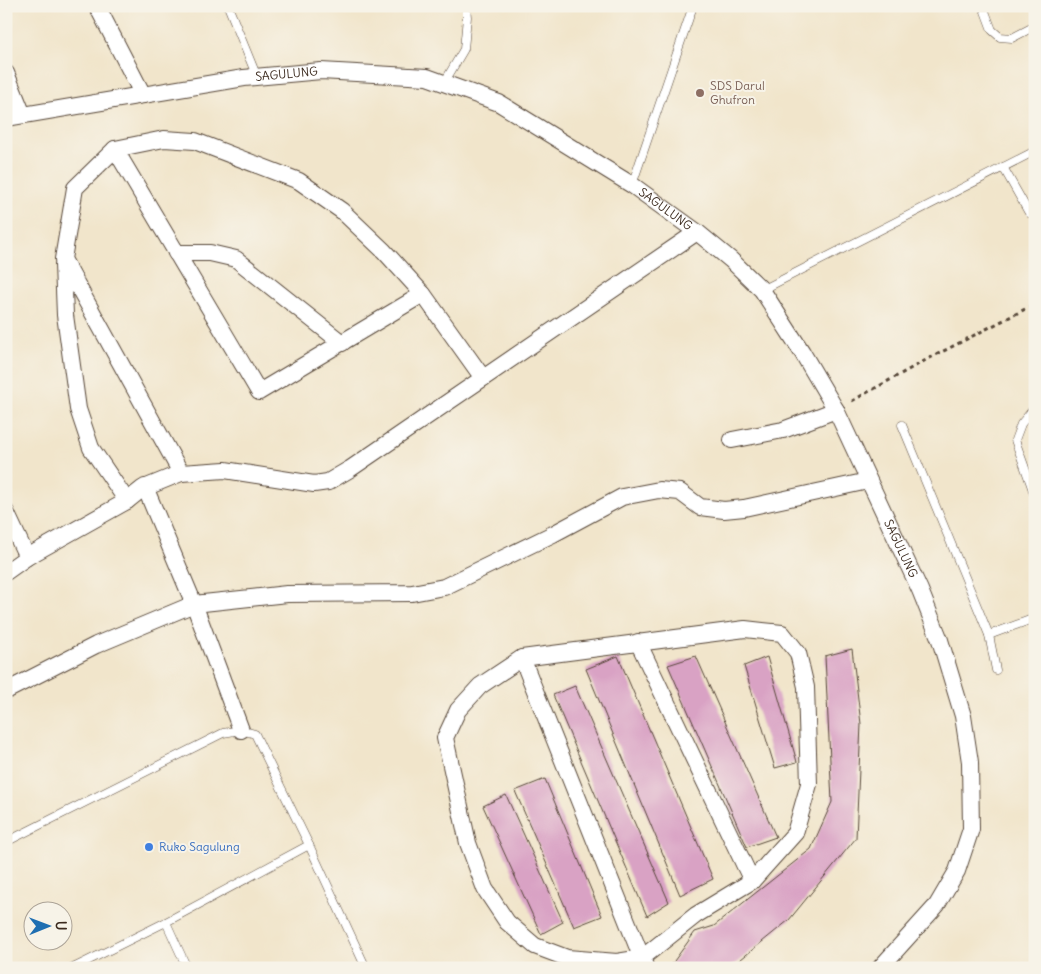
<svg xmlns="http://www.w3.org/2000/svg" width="1041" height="974" font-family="Delius,sans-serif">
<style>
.building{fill:#d9a2c4}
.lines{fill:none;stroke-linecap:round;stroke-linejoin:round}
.lane-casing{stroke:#564638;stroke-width:9}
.street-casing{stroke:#564638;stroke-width:18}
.path{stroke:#564638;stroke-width:3;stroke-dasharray:4 4;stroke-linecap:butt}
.lane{stroke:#fff;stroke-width:8}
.street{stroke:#fff;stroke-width:16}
.education-dot{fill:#8d6e63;stroke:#f7f3e8;stroke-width:2}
.shop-dot{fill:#3f7fe0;stroke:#f7f3e8;stroke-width:2}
.labels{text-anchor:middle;stroke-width:4;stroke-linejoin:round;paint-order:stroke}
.street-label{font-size:12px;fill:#3b2a1e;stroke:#f7f3e8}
.education-label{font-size:12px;fill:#785e54;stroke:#f7f3e8;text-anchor:start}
.shop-label{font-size:12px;fill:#366cbe;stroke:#f7f3e8;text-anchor:start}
</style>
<rect width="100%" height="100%" fill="#f7f3e8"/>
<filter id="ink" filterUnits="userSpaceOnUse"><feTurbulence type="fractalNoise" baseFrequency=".02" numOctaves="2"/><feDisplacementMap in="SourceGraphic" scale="10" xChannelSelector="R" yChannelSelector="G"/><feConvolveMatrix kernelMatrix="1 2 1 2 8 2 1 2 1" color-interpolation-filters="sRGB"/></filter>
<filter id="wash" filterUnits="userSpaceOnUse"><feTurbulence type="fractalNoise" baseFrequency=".0096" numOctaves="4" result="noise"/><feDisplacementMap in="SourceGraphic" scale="20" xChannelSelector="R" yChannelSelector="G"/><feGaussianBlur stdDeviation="1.12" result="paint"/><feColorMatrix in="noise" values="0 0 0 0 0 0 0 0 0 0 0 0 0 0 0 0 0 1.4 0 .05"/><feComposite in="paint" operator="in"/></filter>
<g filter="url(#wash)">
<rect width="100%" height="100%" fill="#f1e5cb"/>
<g id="blocks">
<g class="building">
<path d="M852 649 861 724 856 838 789 920 730 968H669L695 932 714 926 811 849 832 802 825 656Z"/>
<path d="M618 656 713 879 680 895 586 669Z"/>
<path d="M696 656 776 837 747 847 668 665Z"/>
<path d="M767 657 797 762 775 768 744 666Z"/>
<path d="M575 686 669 902 647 916 553 695Z"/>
<path d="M545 779 602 916 574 927 515 791Z"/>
<path d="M506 795 563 922 541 934 483 806Z"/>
</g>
</g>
</g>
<g filter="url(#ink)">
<use href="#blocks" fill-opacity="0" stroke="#564638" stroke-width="1"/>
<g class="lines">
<defs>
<g id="lane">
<path d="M228 6 257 77"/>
<path d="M983 6 992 30 1000 37 1012 38 1035 26"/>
<path d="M444 83 464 49 467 17 466 6"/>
<path d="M1003 167 1029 213 1035 211"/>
<path d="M632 185 693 6"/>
<path d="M762 290 1035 151"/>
<path d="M1035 407 1021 424 1015 440 1035 496"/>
<path d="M902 425 989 635 996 670"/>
<path d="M989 635 1035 618"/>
<path d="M6 842 223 733 241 730 255 734 309 845 366 968"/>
<path d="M166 922 187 968"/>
<path d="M73 968 166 922 309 845"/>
</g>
<g id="street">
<path d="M97 6 143 95"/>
<path d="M6 73 23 115"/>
<path id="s1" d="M6 118 244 78 321 71 427 77 499 103 632 185 697 232 731 260 762 290 802 352 836 410 920 590 940 640 963 716 970 762 971 829 957 871 937 905 880 968"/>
<path d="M115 149 259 392 423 294"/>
<path d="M176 253H210L236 259 342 343"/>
<path d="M63 264 65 315 78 409 91 448 127 501"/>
<path d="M732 440 783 430 836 410"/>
<path d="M181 473 63 259 75 188 115 149 164 139 195 141 299 181 342 211 384 251 423 294 483 378"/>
<path d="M145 487 194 604 241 730"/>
<path d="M6 512 27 557"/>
<path d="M6 572 27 557 127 501 142 489 181 473 225 470 314 484 328 482 350 469 697 232"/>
<path d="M745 629 782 633 798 653 806 687 809 784 795 833 752 881 696 915 642 958 617 962 567 958 535 946 507 922 485 889 468 843 445 738 458 710 480 686 522 658Z"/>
<path d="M638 642 752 881"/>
<path d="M522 658 645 966"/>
<path d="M6 691 96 645 194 604 287 594 412 593 444 587 553 534 622 497 659 490 680 492 700 507 724 510 744 508 868 481"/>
</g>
</defs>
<use href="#lane" class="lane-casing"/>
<use href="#street" class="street-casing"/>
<path class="path" d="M852 401 926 360 1035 304"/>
<use href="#lane" class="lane"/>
<use href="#street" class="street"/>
</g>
</g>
<circle class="education-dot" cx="700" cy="93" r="5"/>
<circle class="shop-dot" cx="149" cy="847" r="5"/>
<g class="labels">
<g class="street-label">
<text dy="4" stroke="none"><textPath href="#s1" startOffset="284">SAGULUNG</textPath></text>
<text dy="4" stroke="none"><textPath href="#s1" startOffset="699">SAGULUNG</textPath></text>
<text dy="4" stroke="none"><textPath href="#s1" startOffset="1119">SAGULUNG</textPath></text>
</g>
<g class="education-label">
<text x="710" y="90">SDS Darul<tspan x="710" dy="14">Ghufron</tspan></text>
</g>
<g class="shop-label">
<text x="159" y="851">Ruko Sagulung</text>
</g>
</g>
<rect width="1041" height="974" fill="none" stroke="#f7f3e8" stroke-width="25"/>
<g transform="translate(48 926) rotate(89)"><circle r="24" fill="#f7f3e8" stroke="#aca397"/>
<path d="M0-4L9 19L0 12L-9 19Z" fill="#1f6fb2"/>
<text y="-8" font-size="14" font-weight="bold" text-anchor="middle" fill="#3b2a1e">U</text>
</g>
</svg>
